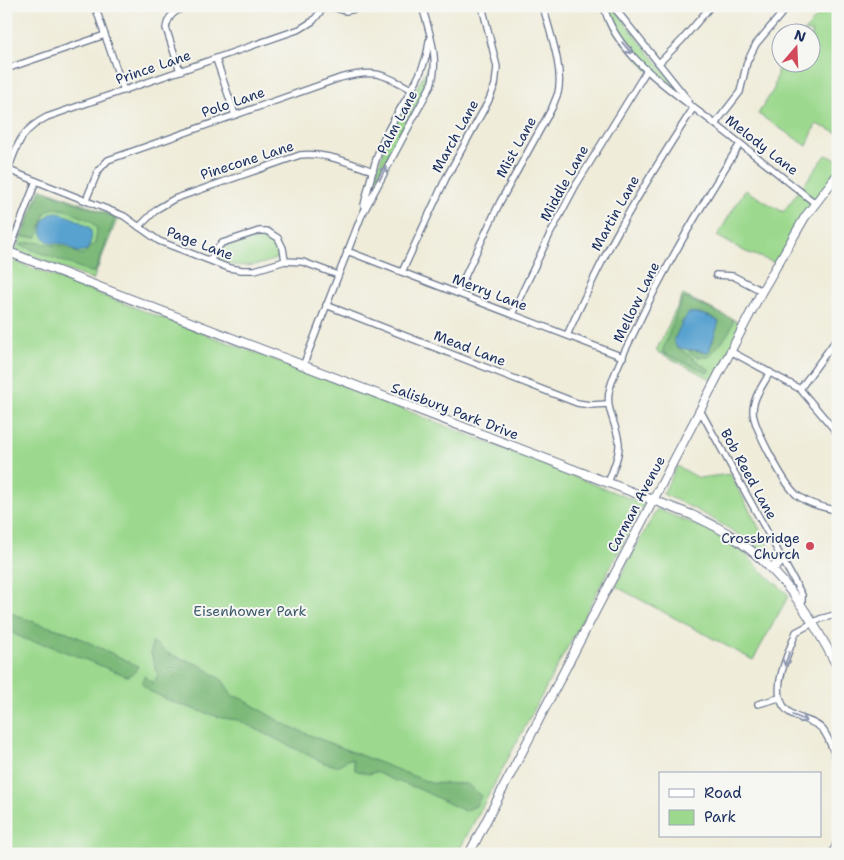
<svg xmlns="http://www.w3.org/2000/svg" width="844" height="860" font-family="'Shantell Sans',sans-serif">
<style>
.green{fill:#9cd98e;stroke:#5c8476}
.forest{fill:#7db979;stroke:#4c746c}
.water{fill:#59a2d0;stroke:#3a6897}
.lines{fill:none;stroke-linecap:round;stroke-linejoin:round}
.minor-casing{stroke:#657189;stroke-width:8}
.major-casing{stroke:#657189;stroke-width:10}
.minor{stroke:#fff;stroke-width:5.5}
.major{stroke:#fff;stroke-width:8}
.oneway{stroke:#8d97ae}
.poi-dot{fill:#d1495b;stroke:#f6f6f2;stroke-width:2}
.labels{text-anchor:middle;stroke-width:4;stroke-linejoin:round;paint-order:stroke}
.street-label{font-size:14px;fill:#1b2f5e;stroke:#f6f6f2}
.poi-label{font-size:14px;fill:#1b2f5e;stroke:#f6f6f2;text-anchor:end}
.park-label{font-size:14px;fill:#3b5a6a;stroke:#f6f6f2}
</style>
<rect width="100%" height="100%" fill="#f6f6f2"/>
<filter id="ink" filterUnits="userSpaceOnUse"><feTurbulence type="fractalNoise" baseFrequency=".02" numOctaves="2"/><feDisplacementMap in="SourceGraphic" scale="10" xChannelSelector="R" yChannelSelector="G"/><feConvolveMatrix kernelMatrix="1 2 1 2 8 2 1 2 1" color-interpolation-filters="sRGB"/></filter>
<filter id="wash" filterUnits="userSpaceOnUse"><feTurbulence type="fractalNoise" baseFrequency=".0096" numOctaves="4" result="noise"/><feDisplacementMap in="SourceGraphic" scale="20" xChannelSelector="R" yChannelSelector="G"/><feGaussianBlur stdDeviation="1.12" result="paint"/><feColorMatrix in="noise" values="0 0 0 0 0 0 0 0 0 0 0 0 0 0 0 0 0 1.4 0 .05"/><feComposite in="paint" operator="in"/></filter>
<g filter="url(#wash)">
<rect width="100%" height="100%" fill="#efecd9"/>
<g class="green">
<path d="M605 6H612L690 104 647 70 615 32Z"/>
<path d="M826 6H838V133L816 124 807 146 758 114 774 89 779 62 781 59 782 62H812V32H804Z"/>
<path d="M431 57V73L428 84 393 145 371 190 387 140 426 71Z"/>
<path d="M826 155 838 160V173L776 263 746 252 717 236 745 190 783 212Z"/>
<path d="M40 188 118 217 93 280 16 250Z"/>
<path d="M259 235C272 237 279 243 280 257 259 267 235 270 215 258 220 242 245 240 259 235Z"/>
<path d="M6 258 154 315 339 384 644 504 457 854H6Z"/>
<path d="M683 295 744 325 715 381 656 351Z"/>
<path d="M677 466 699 478 730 474 770 548 775 563C740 532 705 513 663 494Z"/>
<path d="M657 509 706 529 742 551 766 575 789 595 753 660 615 586Z"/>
</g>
<g class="forest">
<path d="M43 190 115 218 95 272H91L20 245C32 240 40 243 52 245 56 246 61 245 64 246 71 249 75 254 83 254L95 243 97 229 91 221 66 210 54 208 46 212 37 237H22L41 191Z"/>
<path d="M685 298 733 319C733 333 717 346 709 357H698L690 353 688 349 703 352 713 342V337L719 322C713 316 698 312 689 313L682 322 676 346 710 370 708 373 662 352 682 299Z"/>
<path d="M6 611 39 624 67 632 138 666 134 673 127 676 48 645 27 640 6 630Z"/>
<path d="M152 643 156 644 169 654 200 665 222 680 233 696 241 698 282 723 312 736 431 783 467 784 481 796 476 806 465 811 419 789 391 779 376 772 368 774 355 770 353 760 349 759 337 766 324 763 238 720 222 718 175 703 149 691 142 684 144 676 153 683 158 675 151 654Z"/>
</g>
<g class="water">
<path d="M57 212 75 219 90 228C93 236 91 242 87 250L77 252C72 250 69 245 64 244 57 243 51 245 45 239 37 230 45 213 57 212Z"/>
<path d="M689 313C697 312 713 317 719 322L709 351 706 352C698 350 681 350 676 346L674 341C678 330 682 322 689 313Z"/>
</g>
</g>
<g filter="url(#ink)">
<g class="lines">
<defs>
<g id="minor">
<path d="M95 6 124 91"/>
<path d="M329 6 345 11 370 6"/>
<path d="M604 6C614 55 678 95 715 124 749 150 782 177 815 203"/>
<path d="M613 6 688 100"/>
<path d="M6 7 8 6"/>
<path d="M618 12 625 6"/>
<path d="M216 59 235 115"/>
<path d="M659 63 682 40 711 6"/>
<path d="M6 69 105 35"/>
<path d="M180 71 166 28C168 15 176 10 188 6"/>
<path d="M715 124 740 92 747 62 756 44 788 6"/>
<path d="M6 169 124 216 159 241 229 268 242 270H255L285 261 303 262 338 275"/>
<path d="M8 170C18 143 20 131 47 117L300 29 313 21 325 6"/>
<path d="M86 200 98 171 108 160 340 78C373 69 382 73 411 89"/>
<path d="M364 205C370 182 374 160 384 138 399 106 426 76 429 41"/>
<path d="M139 227 157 209 174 199 300 155C325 152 349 163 373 171"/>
<path d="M347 251 623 357"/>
<path d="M9 252 36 181"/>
<path d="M211 260 214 252 222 243 259 231H267L278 238 283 248 285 261"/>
<path d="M402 272 446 178 488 102 495 85 497 67 482 6"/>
<path d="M716 275 733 276 762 291"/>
<path d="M457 293 500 202 552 108C554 103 556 98 558 93 564 69 549 30 543 6"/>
<path d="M326 305 577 403 590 405 608 404"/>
<path d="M512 314 550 234 576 185 647 70"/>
<path d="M567 335C584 299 600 263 620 228 643 187 668 147 694 107"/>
<path d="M730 351 800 389 838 434"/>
<path d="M303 366 361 217 431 85C440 58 429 32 422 6"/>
<path d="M770 372C764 384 753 397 753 411 753 427 785 486 798 496 810 505 824 507 838 511"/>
<path d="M800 389 838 337"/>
<path d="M700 410 802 595V604"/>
<path d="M608 483C612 471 620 456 619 443 617 424 604 408 610 388 616 366 628 346 637 326 668 261 702 204 740 144"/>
<path d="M838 614 820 619 796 632C788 655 765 698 792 714 801 720 816 721 823 730 830 739 833 752 838 762"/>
<path d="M758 704 779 698"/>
<path d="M832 854 838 839"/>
</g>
<g id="major">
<path d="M6 251 692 515C705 521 718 527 730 535 782 569 810 614 838 668"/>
<path d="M770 567 778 565 782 559"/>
<path d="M469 854 762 291 805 217 838 174"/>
</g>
</defs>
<use href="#minor" class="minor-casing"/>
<use href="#major" class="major-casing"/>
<use href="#minor" class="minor"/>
<use href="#major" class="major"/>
</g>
<defs><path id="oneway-shaft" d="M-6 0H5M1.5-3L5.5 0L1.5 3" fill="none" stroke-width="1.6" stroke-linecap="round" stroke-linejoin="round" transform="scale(1.25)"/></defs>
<g class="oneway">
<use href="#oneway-shaft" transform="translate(627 48) rotate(50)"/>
<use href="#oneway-shaft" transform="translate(383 173) rotate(-63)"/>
<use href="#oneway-shaft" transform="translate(787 659) rotate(108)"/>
<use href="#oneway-shaft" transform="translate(800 718) rotate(23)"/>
</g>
</g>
<circle class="poi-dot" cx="810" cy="546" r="5"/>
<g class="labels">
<g class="street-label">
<text transform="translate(153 67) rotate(-19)" y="5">Prince Lane</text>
<text transform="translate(233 102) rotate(-19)" y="5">Polo Lane</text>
<text transform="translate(397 122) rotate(-62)" y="5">Palm Lane</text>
<text transform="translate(455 136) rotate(-61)" y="5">March Lane</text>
<text transform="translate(762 145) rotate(38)" y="5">Melody Lane</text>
<text transform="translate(516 147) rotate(-61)" y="5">Mist Lane</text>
<text transform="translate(247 160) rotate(-18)" y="5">Pinecone Lane</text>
<text transform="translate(564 183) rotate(-61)" y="5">Middle Lane</text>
<text transform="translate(615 213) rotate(-61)" y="5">Martin Lane</text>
<text transform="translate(200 243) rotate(21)" y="5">Page Lane</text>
<text transform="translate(490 292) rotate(21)" y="5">Merry Lane</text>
<text transform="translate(636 302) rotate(-64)" y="5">Mellow Lane</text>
<text transform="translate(470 348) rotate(21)" y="5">Mead Lane</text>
<text transform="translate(455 411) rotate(21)" y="5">Salisbury Park Drive</text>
<text transform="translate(749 474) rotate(61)" y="5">Bob Reed Lane</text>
<text transform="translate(636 504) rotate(-62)" y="5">Carman Avenue</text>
</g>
<g class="poi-label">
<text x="800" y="543">Crossbridge<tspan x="800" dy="16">Church</tspan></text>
</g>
<g class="park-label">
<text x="250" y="616">Eisenhower Park</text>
</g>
</g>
<rect width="844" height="860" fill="none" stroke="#f6f6f2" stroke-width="25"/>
<rect x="659" y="772" width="162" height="65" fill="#f6f6f2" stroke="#9ea6b7"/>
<rect x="669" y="789" width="25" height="8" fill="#ffffff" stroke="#9ea6b7"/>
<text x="704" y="798" font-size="15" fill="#1b2f5e">Road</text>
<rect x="669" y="810" width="25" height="15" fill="#9cd98e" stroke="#9ea6b7"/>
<text x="704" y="822" font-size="15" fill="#1b2f5e">Park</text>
<g transform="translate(796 48) rotate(19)"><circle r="24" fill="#f6f6f2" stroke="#9ea6b7"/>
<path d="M0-4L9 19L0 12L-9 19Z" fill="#d1495b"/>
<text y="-8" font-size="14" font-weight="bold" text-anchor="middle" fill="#1b2f5e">N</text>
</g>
</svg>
